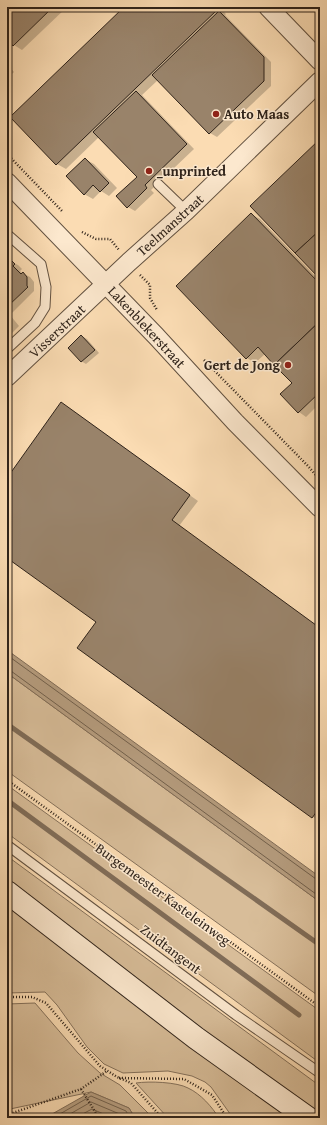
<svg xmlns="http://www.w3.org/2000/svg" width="327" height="1125" font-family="'Gentium Book Plus',serif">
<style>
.green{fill:#d8bd99;stroke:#84705a}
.water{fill:#b69d7f;stroke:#806c57}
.shadow{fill:#0003}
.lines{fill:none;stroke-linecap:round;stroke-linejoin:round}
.shore{stroke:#72604c;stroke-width:1}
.stream{stroke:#806c57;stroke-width:5}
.building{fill:#99836a;stroke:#2f231a}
.service-casing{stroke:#625140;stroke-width:11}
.minor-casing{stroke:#625140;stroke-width:20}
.secondary-casing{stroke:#2f231a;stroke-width:24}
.path{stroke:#2f231a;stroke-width:2.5;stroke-dasharray:1 2;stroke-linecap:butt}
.service{stroke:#fce8ce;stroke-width:9}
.minor{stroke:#fce8ce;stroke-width:18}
.secondary{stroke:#fce8ce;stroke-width:22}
.poi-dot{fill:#8f2418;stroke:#fce8ce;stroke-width:1.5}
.labels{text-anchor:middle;stroke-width:3;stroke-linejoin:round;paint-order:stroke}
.poi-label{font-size:14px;font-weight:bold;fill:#2f231a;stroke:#fce8ce;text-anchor:start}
.street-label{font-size:14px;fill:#2f231a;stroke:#fce8ce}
</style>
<rect width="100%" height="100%" fill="#fbdcb3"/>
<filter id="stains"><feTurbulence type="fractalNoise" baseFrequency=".005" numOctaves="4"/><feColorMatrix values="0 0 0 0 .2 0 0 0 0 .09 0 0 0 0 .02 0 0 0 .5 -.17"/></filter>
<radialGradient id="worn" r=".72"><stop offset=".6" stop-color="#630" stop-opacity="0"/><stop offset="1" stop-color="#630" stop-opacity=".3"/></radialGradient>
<g class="green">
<path d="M7 673 320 902V997L7 771Z"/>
<path d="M7 785 320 1011V1063L7 833Z"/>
<path d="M7 856 320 1086V1116C213 1040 110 959 7 878Z"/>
<path d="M7 901 291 1118H233L211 1087 205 1082 192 1076 168 1071 123 1073 104 1064 87 1047 57 1005 45 992 7 993Z"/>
<path d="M35 1003 78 1053 100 1073 120 1085 153 1118H135L129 1108 91 1092 10 1109 7 1107V1004Z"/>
<path d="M136 1083C149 1081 177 1082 188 1088 201 1094 212 1107 219 1118H168Z"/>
</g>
<g class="water">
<path d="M7 650 320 877V902L7 673Z"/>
<path d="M91 1092 129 1108 135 1118H45Z"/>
</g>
<g class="shadow">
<path d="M7 7H67L22 50 14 45 7 38Z"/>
<path d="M126 7H219L226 14 225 15 271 62V86L217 137 210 133 158 80 142 95 194 149 151 190 154 193 135 211 128 207 138 177 99 137 66 169 57 164 11 117Z"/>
<path d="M7 64 14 72 7 79Z"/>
<path d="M85 159 94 164 117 188 109 196 101 191 93 199 84 194Z"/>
<path d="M251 214 260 219 320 281V403L306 417 299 412 282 394 293 383 265 354 255 363 247 358Z"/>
<path d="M7 260 18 265 22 269 20 271 22 273 30 277 34 282V291L10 315 19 326 7 338Z"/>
<path d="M82 336 87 339 99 353 86 364 81 361Z"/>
<path d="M62 404 198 501 179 526 320 628V821L313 817 97 622 7 557V479Z"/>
</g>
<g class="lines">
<g class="shore">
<path d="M7 655 316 879H320"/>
<path d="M7 670 11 671 320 897"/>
<path d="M53 1118 91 1096 126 1111 130 1118"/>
<path d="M63 1118 91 1102 122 1115 124 1118"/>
<path d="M75 1118 92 1109 113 1118"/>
</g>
<g class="stream">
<path d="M7 724 320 945"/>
<path d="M7 800 299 1015"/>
</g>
</g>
<g class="building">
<path d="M7 7H53L13 46 7 39Z"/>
<path d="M124 7H217L218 9 56 165 10 117Z"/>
<path d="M219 11 264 57V81L209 134 152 75Z"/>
<path d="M136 91 187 144 145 185 147 188 127 208 116 196 137 177 93 132Z"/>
<path d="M320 139V230L295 253 250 206Z"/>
<path d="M85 158 109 183 100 192 93 185 84 195 66 176Z"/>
<path d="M251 213 320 284V321L274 365 258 347 246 359 176 286Z"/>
<path d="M320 230V279L295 253Z"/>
<path d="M7 259H10L15 264 13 266 21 274 23 272 27 277V286L28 287 7 307Z"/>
<path d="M320 321V392L298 413 280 394 292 383 274 365Z"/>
<path d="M81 335 95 350 81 362 68 348Z"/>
<path d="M61 402 190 495 172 520 320 628V807L312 818 77 648 96 622 7 558V478Z"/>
</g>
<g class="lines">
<defs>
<g id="service">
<path d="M158 184 186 211"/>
<path d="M7 234 41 264 46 287 45 307 35 323 7 349"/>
<path d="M7 845 236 1015 320 1073"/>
</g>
<g id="minor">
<path d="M268 7 320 61"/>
<path d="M7 182 156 336 235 422 320 508"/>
<path d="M7 377 129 262 186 211 320 81"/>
</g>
<path id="secondary" d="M7 892 196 1038 308 1118"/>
</defs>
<use href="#service" class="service-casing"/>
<use href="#minor" class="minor-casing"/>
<use href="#secondary" class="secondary-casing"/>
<g class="path">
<path d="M7 154 62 211"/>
<path d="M82 232 96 239H110L119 250"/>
<path d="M140 275 150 285V298L157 310"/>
<path d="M204 360 308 466 320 480"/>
<path d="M7 780 320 1007"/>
<path d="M7 997H32L46 1003 100 1066 117 1077 131 1083 162 1118"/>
<path d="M119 1078 184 1079 212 1095 227 1118"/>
<path d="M81 1089 99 1118"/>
<path d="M7 1115 81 1089 107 1071"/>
</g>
<use href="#service" class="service"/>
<use href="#minor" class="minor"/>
<use href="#secondary" class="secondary"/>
</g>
<g class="poi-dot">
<circle cx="216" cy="114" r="4"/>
<circle cx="149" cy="171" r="4"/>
<circle cx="288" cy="365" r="4"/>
</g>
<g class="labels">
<g class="poi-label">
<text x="224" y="119">Auto Maas</text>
<text x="157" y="176">_unprinted</text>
<text x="280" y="370" text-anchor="end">Gert de Jong</text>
</g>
<g class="street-label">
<text transform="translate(170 225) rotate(-42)" y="5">Teelmanstraat</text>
<text transform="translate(147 327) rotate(47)" y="5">Lakenblekerstraat</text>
<text transform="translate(57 331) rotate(-43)" y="5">Visserstraat</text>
<text transform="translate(163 894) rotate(36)" y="5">Burgemeester Kasteleinweg</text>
<text transform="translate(171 949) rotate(37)" y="5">Zuidtangent</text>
</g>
</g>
<rect width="327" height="1125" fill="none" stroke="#fbdcb3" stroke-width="24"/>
<rect x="8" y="8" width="311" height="1109" fill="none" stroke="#2f231a" stroke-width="2"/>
<rect x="12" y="12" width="303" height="1101" fill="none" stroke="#2f231a"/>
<rect width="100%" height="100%" filter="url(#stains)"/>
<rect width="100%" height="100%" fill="url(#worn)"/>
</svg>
